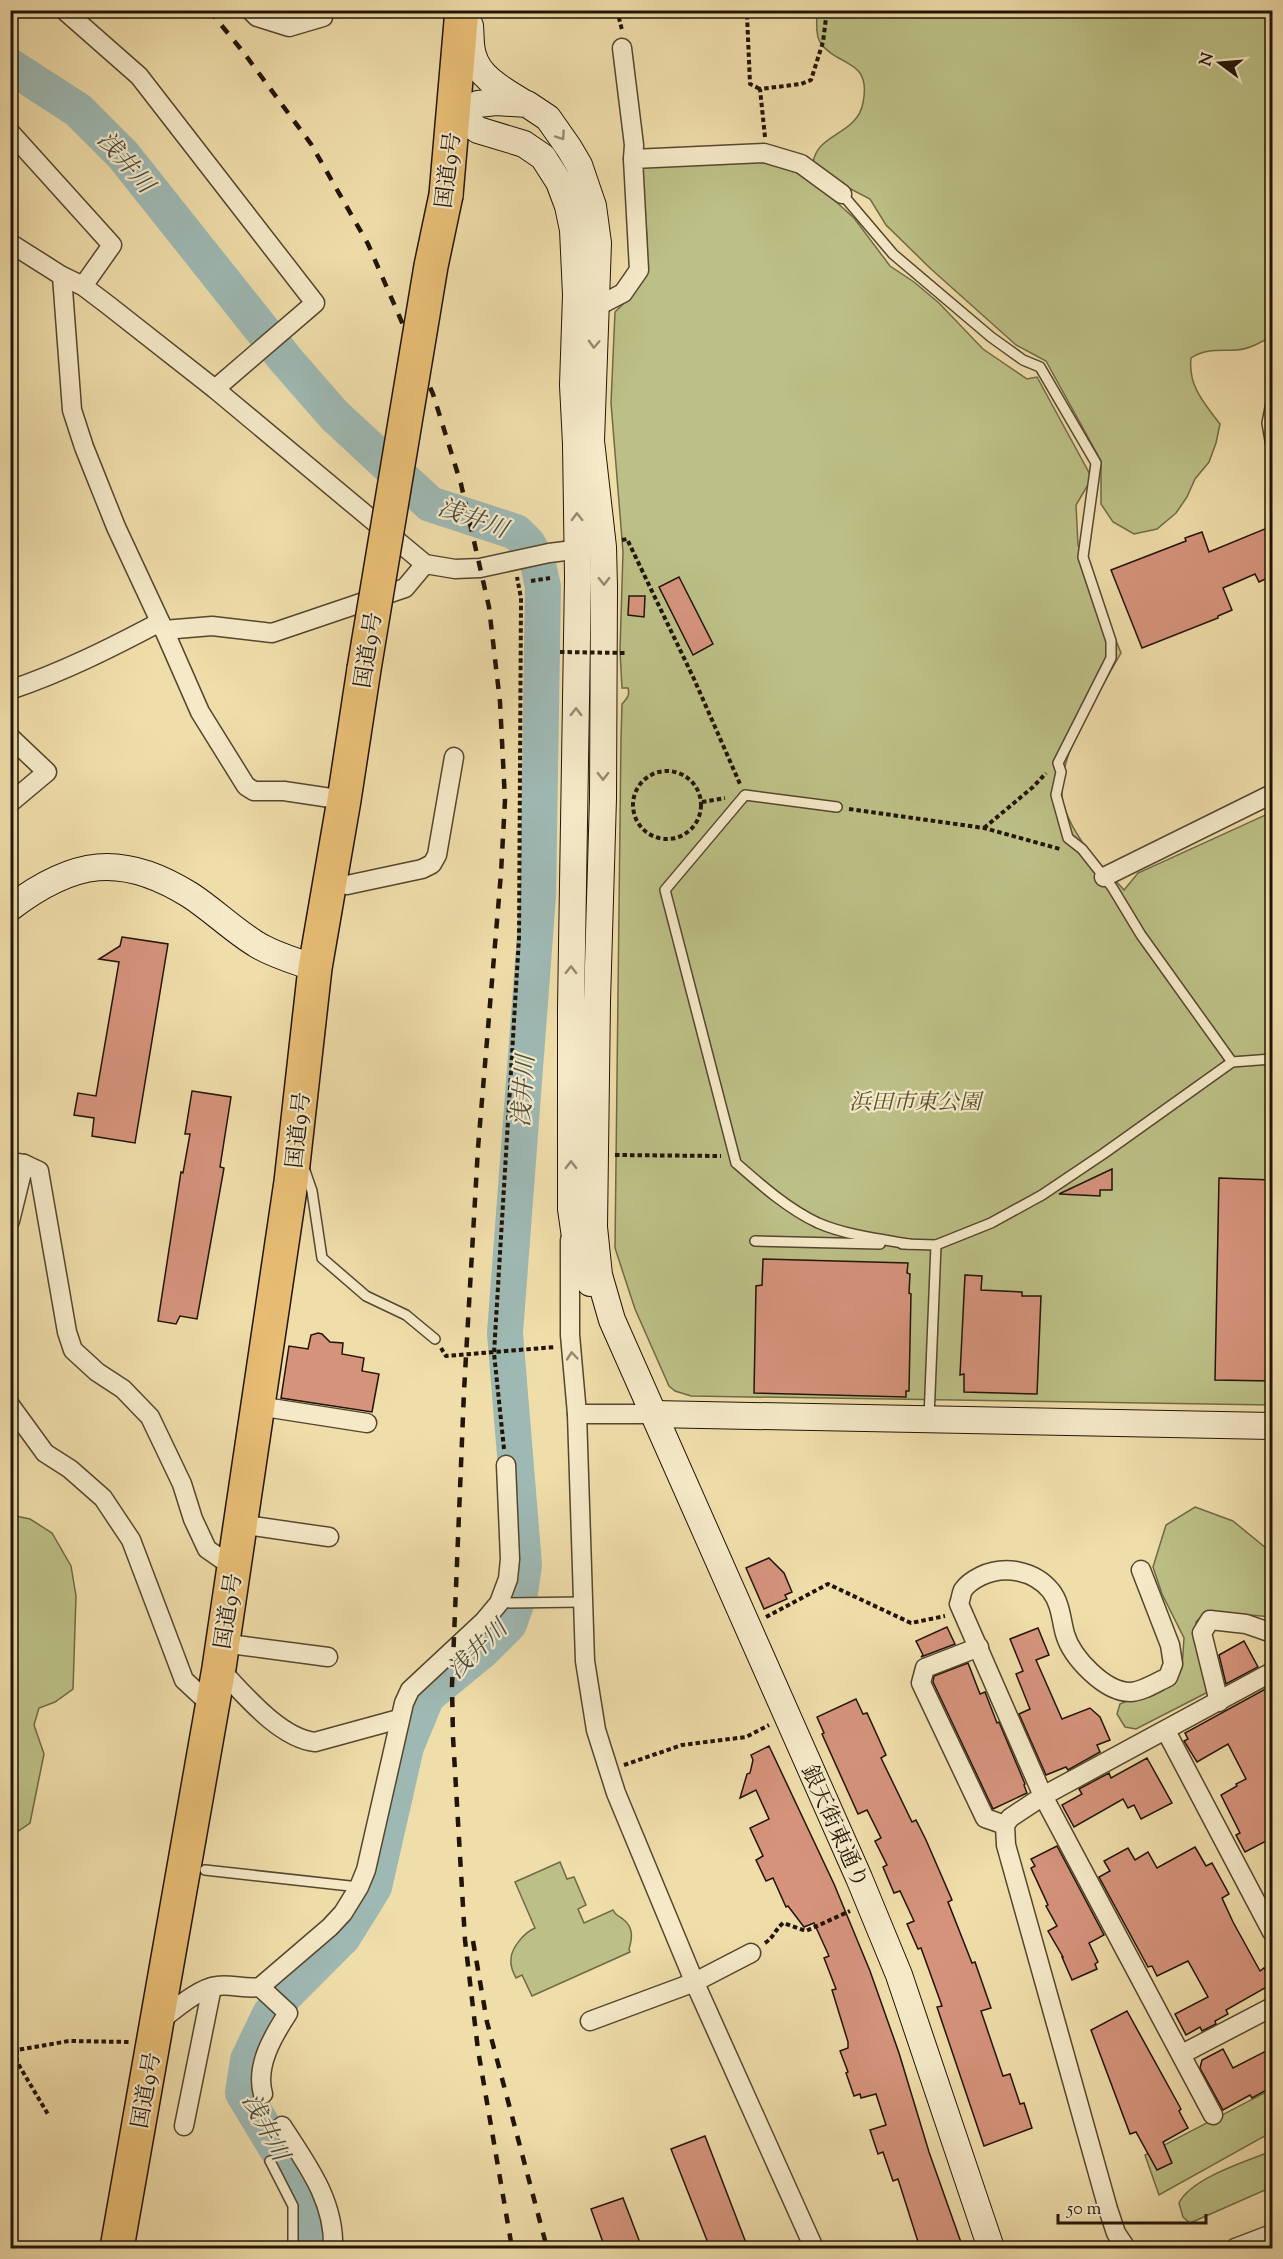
<svg xmlns="http://www.w3.org/2000/svg" width="1283" height="2259" font-family="'Sorts Mill Goudy','Noto Serif JP',serif">
<style>
.green{fill:#bcc086;stroke:#6f6a46;stroke-width:1.5}
.lines{fill:none;stroke-linecap:round;stroke-linejoin:round}
.river{stroke:#9eb9b4;stroke-width:36}
.building{fill:#d5937c;stroke:#221405;stroke-width:1.5}
.lane-casing{stroke:#55462e;stroke-width:12}
.street-casing{stroke:#55462e;stroke-width:21}
.secondary-casing{stroke:#221405;stroke-width:28}
.highway-casing{stroke:#221405;stroke-width:36}
.path{stroke:#221405;stroke-width:4;stroke-dasharray:4.5 3;stroke-linecap:butt}
.lane{stroke:#f5e9c8;stroke-width:9}
.street{stroke:#f5e9c8;stroke-width:18}
.secondary{stroke:#f5e9c8;stroke-width:26}
.highway{stroke:#e8be75;stroke-width:33}
.rail{stroke:#221405;stroke-width:4.5;stroke-dasharray:10 10;stroke-linecap:butt}
.highway-bridge-casing{stroke:#221405;stroke-width:36;stroke-linecap:butt}
.path-bridge{stroke:#221405;stroke-width:4;stroke-dasharray:4.5 3;stroke-linecap:butt}
.highway-bridge{stroke:#e8be75;stroke-width:33}
.oneway{stroke:#968970}
.labels{text-anchor:middle;stroke-width:4.5;stroke-linejoin:round;paint-order:stroke}
.street-label{font-size:22px;fill:#221405;stroke:#f5e9c8}
.park-label{font-size:22px;font-style:italic;fill:#585032;stroke:#f5e9c8}
.water-label{font-size:24px;font-style:italic;fill:#4d4e42;stroke:#f5e9c8}
</style>
<rect width="100%" height="100%" fill="#efddaa"/>
<filter id="stains"><feTurbulence type="fractalNoise" baseFrequency=".00333" numOctaves="4"/><feColorMatrix values="0 0 0 0 .2 0 0 0 0 .09 0 0 0 0 .02 0 0 0 .5 -.17"/></filter>
<radialGradient id="worn" r=".72"><stop offset=".6" stop-color="#630" stop-opacity="0"/><stop offset="1" stop-color="#630" stop-opacity=".3"/></radialGradient>
<g class="green">
<path d="M817 11H1272V335C1263 342 1249 349 1237 350 1221 351 1206 348 1191 358 1188 386 1204 403 1220 424L1216 443 1209 462 1195 479 1187 497 1176 513 1157 529 1134 534 1113 522 1101 504V461L1046 361 1016 345 931 269 886 225 870 199 845 186 813 163C817 133 857 135 863 103 872 57 837 68 820 42 815 35 817 19 817 11Z"/>
<path d="M765 159 797 168 813 181 854 218 890 266 914 282 939 303 983 349 1027 379 1037 377 1092 478 1076 505 1078 545 1121 653C1102 687 1057 756 1062 795 1063 809 1072 826 1079 837 1090 856 1109 873 1124 890L1138 873 1272 812V1405L691 1396 675 1391 669 1386 635 1309 615 1248 621 739 622 704C627 698 630 696 628 688H622L620 651 623 552 611 403 615 312 634 293 647 272V237L640 165Z"/>
<path d="M1195 1507 1233 1521 1272 1553V1617L1206 1611 1196 1622 1199 1659 1208 1692 1136 1729 1125 1727 1117 1714 1120 1704 1176 1679 1182 1668 1184 1638 1162 1594 1153 1567 1166 1525Z"/>
<path d="M11 1515 30 1519 52 1533 71 1566 76 1596 73 1689 55 1702 39 1708 34 1725 44 1754 30 1823 11 1836Z"/>
<path d="M560 1862 567 1879 574 1877 586 1905 578 1909 584 1923 613 1910C616 1917 619 1915 624 1920 634 1928 632 1939 629 1949L630 1952 532 1996 522 1975 516 1978C513 1972 510 1966 511 1958 512 1947 525 1932 535 1928L515 1882Z"/>
<path d="M1272 2089V2132L1159 2195 1145 2155Z"/>
<path d="M1272 2151V2187L1190 2223 1183 2217 1179 2203C1191 2178 1247 2161 1272 2151Z"/>
</g>
<g class="lines">
<path class="river" d="M10 66 78 110 123 155 286 360 334 415 430 504 516 532 528 544 538 564 543 587 538 896 505 1333 524 1565 520 1593 509 1624 483 1650 427 1696 406 1747 374 1887 343 1937 287 1993 270 2014 248 2060 243 2093 303 2192 313 2248"/>
</g>
<g class="building">
<path d="M1272 526V576L1259 582 1255 574 1223 588 1232 610 1218 616V618L1142 648 1111 570 1186 541 1185 538 1202 532 1209 552Z"/>
<path d="M679 577 713 644 693 655 659 587Z"/>
<path d="M629 596H645L644 617 628 615Z"/>
<path d="M122 937 168 944 135 1143 92 1136 94 1118 74 1115 78 1093 96 1096 119 962 99 959 120 946Z"/>
<path d="M192 1091 231 1097 220 1167 224 1168 197 1319 180 1316 176 1324 158 1321 181 1172 183 1173 190 1134H185Z"/>
<path d="M1112 1169V1190H1100V1196L1059 1194Z"/>
<path d="M1219 1178 1272 1180V1381L1215 1380Z"/>
<path d="M763 1259 908 1263 907 1273 910 1274 909 1293 911 1294 909 1391H906V1397L754 1393 756 1286 762 1285Z"/>
<path d="M965 1275 982 1276 981 1290 1022 1292V1296H1041L1037 1394 964 1392V1374L960 1375Z"/>
<path d="M318 1333 322 1334 330 1342 343 1343 342 1354 364 1358 362 1371 379 1374 372 1412 281 1398 289 1346 308 1349 311 1335Z"/>
<path d="M769 1558 784 1573 792 1592 785 1595 787 1599 764 1609 746 1568Z"/>
<path d="M947 1627 955 1644 921 1657 923 1655 916 1641Z"/>
<path d="M1038 1628 1049 1655 1036 1660 1062 1719 1090 1708 1100 1717 1110 1740 1097 1745 1100 1752 1068 1770 1066 1767 1046 1775 1019 1714 1030 1709 1016 1674 1023 1671 1010 1639Z"/>
<path d="M1244 1641 1258 1667 1226 1684 1219 1655Z"/>
<path d="M968 1663 980 1694 985 1692 997 1723 999 1722 1025 1784 1024 1785 1027 1793 993 1809 933 1682 934 1676Z"/>
<path d="M1269 1687 1272 1693V1838L1245 1852 1236 1835 1240 1833 1221 1795 1237 1786 1236 1784 1246 1779 1228 1744 1197 1762 1184 1741 1188 1739 1185 1733Z"/>
<path d="M856 1699 863 1714 867 1713 886 1755 881 1758 912 1822 916 1820 926 1840 952 1900 948 1902 972 1963 975 1962 991 2008 981 2011 1003 2076 1010 2074 1020 2104 1024 2103 1032 2128 984 2146 937 2007 942 2006 921 1948 918 1949 907 1924 914 1921 900 1891 894 1893 883 1867 887 1865 875 1841 881 1838 867 1810 858 1814 822 1734 824 1733 817 1717Z"/>
<path d="M769 1746 834 1884 870 1971 899 2053 929 2152 963 2248H920L898 2179 893 2181 883 2152 878 2154 870 2130 886 2125 876 2094 861 2098 860 2094 854 2096 846 2073 848 2072 840 2051 848 2048V2042L832 1990 836 1989 824 1958 829 1956 814 1923 804 1927 788 1906 786 1907 773 1878 766 1881 756 1860 763 1856 750 1828 769 1819 756 1790 740 1798 747 1774 750 1773 753 1760 751 1755Z"/>
<path d="M1147 1758 1172 1803 1141 1819 1134 1805 1128 1808 1123 1799 1074 1827 1062 1805 1082 1794 1079 1789 1109 1773 1111 1778Z"/>
<path d="M1057 1846 1104 1935 1089 1943 1098 1962 1095 1964 1097 1969 1072 1980 1062 1957H1063L1048 1931 1057 1926 1046 1906 1048 1905 1031 1868 1035 1866 1031 1859Z"/>
<path d="M1195 1847 1206 1866 1212 1863 1229 1894 1222 1898 1233 1922 1260 1971 1264 1968 1272 1984 1226 2010 1228 2014 1215 2021 1216 2024 1202 2031 1200 2027 1186 2035 1175 2014 1208 1997 1188 1961 1157 1976 1152 1966 1148 1967 1099 1877 1110 1871 1104 1861 1128 1848 1135 1860 1148 1852 1157 1868Z"/>
<path d="M1127 2011 1181 2109 1179 2111 1188 2128 1163 2142 1172 2163 1157 2170 1136 2132 1130 2134 1091 2030Z"/>
<path d="M1272 2048V2087L1252 2098 1250 2095 1223 2110 1200 2068 1202 2060 1223 2049 1233 2068Z"/>
<path d="M705 2136 748 2248H710L671 2149Z"/>
<path d="M623 2198 642 2248H605L591 2209Z"/>
</g>
<g class="lines">
<defs>
<g id="lane">
<path d="M842 194 893 254 991 337 1023 360 1040 367 1096 463 1083 557 1111 641V658L1058 763 1061 772 1056 795 1068 838 1082 849 1112 887 1141 935 1232 1062"/>
<path d="M1272 398 1267 423 1272 452"/>
<path d="M837 807 745 795 665 890 736 1163C761 1185 788 1209 818 1223 846 1235 879 1239 909 1244"/>
<path d="M304 1168 312 1191 322 1258 366 1296 406 1315 435 1339"/>
<path d="M755 1241 880 1244"/>
<path d="M902 1244 936 1245"/>
<path d="M929 1418 936 1245 991 1223 1042 1195 1103 1154 1232 1062 1272 1059"/>
<path d="M499 1603 582 1602"/>
<path d="M205 1870 359 1887"/>
<path d="M270 2161 293 2206V2248"/>
</g>
<g id="street">
<path d="M64 10 139 76 315 303 215 389"/>
<path d="M250 10 257 17 289 27 323 17 324 10"/>
<path d="M622 48 634 145 633 159"/>
<path d="M10 132 112 245 83 286"/>
<path d="M10 243 62 276 83 286 108 305 215 389 425 564 455 569 480 568 549 553 589 548"/>
<path d="M62 276 72 410 84 447 116 527 164 630 212 626 272 633 405 588 425 564"/>
<path d="M596 307 623 293 639 270 633 159 764 153 801 164 842 194"/>
<path d="M164 630 200 712 246 786 254 791H284L344 800"/>
<path d="M10 690C63 672 111 648 160 622"/>
<path d="M10 737 47 772 10 803"/>
<path d="M1104 877 1272 794"/>
<path d="M330 882 347 885 422 869 432 864 437 855 454 757"/>
<path d="M10 1162 24 1164 39 1171 67 1332 73 1350 97 1372 123 1389 150 1417 182 1484 193 1519 207 1549 234 1568"/>
<path d="M10 1221 24 1164"/>
<path d="M570 1240V1335L577 1414 585 1661 596 1730 616 1793 694 1981 814 2248"/>
<path d="M10 1405 45 1453 70 1469 103 1498 131 1540 184 1680 212 1706"/>
<path d="M258 1406 367 1423"/>
<path d="M577 1414H653"/>
<path d="M240 1524 329 1537"/>
<path d="M1141 1570 1170 1645 1173 1664 1168 1677C1157 1682 1142 1692 1130 1692 1105 1692 1072 1658 1065 1634 1061 1620 1061 1604 1051 1591 1034 1570 1004 1565 981 1576 975 1579 967 1584 963 1590 961 1594 961 1599 959 1604L1043 1796 1213 2115"/>
<path d="M222 1643 328 1657"/>
<path d="M979 1647 925 1668 921 1683 985 1818 1005 1825"/>
<path d="M219 1668C243 1693 279 1738 315 1742L399 1719"/>
<path d="M1219 1702 1202 1633 1210 1620 1246 1624 1272 1633"/>
<path d="M1166 1731 1272 1932"/>
<path d="M260 1987 288 2013C273 2036 255 2066 263 2094"/>
<path d="M590 2021 695 1982 751 1953"/>
<path d="M157 2023C172 2012 198 1988 217 1986 231 1984 245 1989 260 1987L330 1927 343 1913 359 1887 366 1870 404 1703 410 1690 484 1621 499 1603 508 1579 510 1559 506 1465"/>
<path d="M1182 2054 1272 2007"/>
<path d="M184 2126 212 1987"/>
<path d="M282 2126C306 2163 335 2201 333 2248"/>
<path d="M1126 2248 1116 2233 1108 2209 1006 1845 1005 1825 1010 1818 1043 1796 1272 1672"/>
<path d="M1235 2248 1272 2234"/>
</g>
<g id="secondary">
<path d="M470 26C471 35 470 46 473 55 479 78 505 91 524 103"/>
<path d="M454 112 478 104 496 102 527 104 548 118 569 148 579 165 593 206 598 243 591 441 603 547 604 587 603 798 597 1001 594 1227 599 1275 612 1320 859 1878 899 1975 991 2248"/>
<path d="M454 112 478 130 524 144 543 157 559 182 568 206 573 230 576 295 573 385 576 444 578 577 571 1008V1209L575 1237 590 1283"/>
<path d="M10 908C73 860 121 852 190 895 213 910 233 930 256 944 273 955 296 961 315 968"/>
<path d="M653 1414 1272 1426"/>
</g>
<g id="highway">
<path d="M446 195 462 10"/>
<path d="M117 2248 219 1668 291 1182 315 968 344 800 364 669"/>
</g>
</defs>
<use href="#lane" class="lane-casing"/>
<use href="#street" class="street-casing"/>
<use href="#secondary" class="secondary-casing"/>
<use href="#highway" class="highway-casing"/>
<g class="path">
<path d="M617 10 622 30"/>
<path d="M747 15 750 84 760 89"/>
<path d="M765 137 760 89 801 84 811 80 823 42 827 10"/>
<path d="M622 540 627 539 694 679 740 784"/>
<path d="M531 581 550 578"/>
<circle cx="667" cy="805" r="34"/>
<path d="M702 802 725 798"/>
<path d="M849 809 984 828 1060 849"/>
<path d="M984 828 1033 787 1046 773"/>
<path d="M615 1155 721 1156"/>
<path d="M441 1348 446 1356 555 1347"/>
<path d="M504 1449 494 1353 519 938 521 598 517 577"/>
<path d="M766 1617 828 1584 911 1623 945 1616"/>
<path d="M624 1765 682 1745 746 1737 769 1725"/>
<path d="M765 1943C774 1937 775 1930 783 1923L806 1931 850 1911"/>
<path d="M10 2040 17 2050 69 2041 129 2042"/>
<path d="M17 2050V2062L49 2116"/>
<path d="M10 2243 14 2248"/>
</g>
<use href="#lane" class="lane"/>
<use href="#street" class="street"/>
<use href="#secondary" class="secondary"/>
<use href="#highway" class="highway"/>
<g class="rail">
<path d="M209 10 244 53 311 144 368 244 433 394 461 484 489 607 500 702 505 800 501 873 478 1148 464 1391 452 1686 453 1737 465 1940 478 2050 512 2248"/>
<path d="M473 1941 487 2022 547 2248"/>
</g>
<defs>
<path id="highway-bridge" d="M364 669 431 266 446 195"/>
</defs>
<use href="#highway-bridge" class="highway-bridge-casing"/>
<path class="path-bridge" d="M560 652 626 653"/>
<use href="#highway-bridge" class="highway-bridge"/>
</g>
<defs><path id="oneway-chevron" d="M-2-3.5L2.5 0L-2 3.5" fill="none" stroke-width="1.6" stroke-linecap="round" stroke-linejoin="round" transform="scale(1.5)"/></defs>
<g class="oneway">
<use href="#oneway-chevron" transform="translate(561 136) rotate(56)"/>
<use href="#oneway-chevron" transform="translate(594 344) rotate(93)"/>
<use href="#oneway-chevron" transform="translate(577 517) rotate(-91)"/>
<use href="#oneway-chevron" transform="translate(604 581) rotate(89)"/>
<use href="#oneway-chevron" transform="translate(576 712) rotate(-89)"/>
<use href="#oneway-chevron" transform="translate(603 776) rotate(90)"/>
<use href="#oneway-chevron" transform="translate(571 970) rotate(-89)"/>
<use href="#oneway-chevron" transform="translate(571 1165) rotate(-90)"/>
<use href="#oneway-chevron" transform="translate(572 1356) rotate(-95)"/>
</g>
<g class="labels">
<g class="street-label">
<text transform="translate(447 170) rotate(-83)" y="8">国道9号</text>
<text transform="translate(367 650) rotate(-81)" y="8">国道9号</text>
<text transform="translate(297 1130) rotate(-84)" y="8">国道9号</text>
<text transform="translate(227 1611) rotate(-81)" y="8">国道9号</text>
<text transform="translate(836 1826) rotate(66)" y="8">銀天街東通り</text>
<text transform="translate(145 2090) rotate(-80)" y="8">国道9号</text>
</g>
<g class="park-label">
<text x="915" y="1109">浜田市東公園</text>
</g>
<g class="water-label">
<text transform="translate(126 162) rotate(49)" y="8">浅井川</text>
<text transform="translate(473 518) rotate(20)" y="8">浅井川</text>
<text transform="translate(523 1091) rotate(-86)" y="8">浅井川</text>
<text transform="translate(477 1649) rotate(-44)" y="8">浅井川</text>
<text transform="translate(266 2127) rotate(62)" y="8">浅井川</text>
</g>
</g>
<rect width="1283" height="2259" fill="none" stroke="#efddaa" stroke-width="36"/>
<rect x="12" y="12" width="1259" height="2235" fill="none" stroke="#221405" stroke-width="3"/>
<rect x="18" y="18" width="1247" height="2223" fill="none" stroke="#221405" stroke-width="1.5"/>
<g transform="translate(1220 63) rotate(286)" stroke="#f5e9c8" stroke-width="4.5" paint-order="stroke">
<path d="M0-4.5L10 22L0 15L-10 22Z" fill="#221405"/>
<text y="-9" font-size="16" font-weight="bold" text-anchor="middle" fill="#221405">N</text>
</g>
<path d="M1058 2214v9h148v-9" fill="none" stroke="#221405" stroke-width="3"/>
<text x="1067" y="2214" font-size="18" fill="#221405" stroke="#f5e9c8" stroke-width="4.5" paint-order="stroke">50 m</text>
<rect width="100%" height="100%" filter="url(#stains)"/>
<rect width="100%" height="100%" fill="url(#worn)"/>
</svg>
